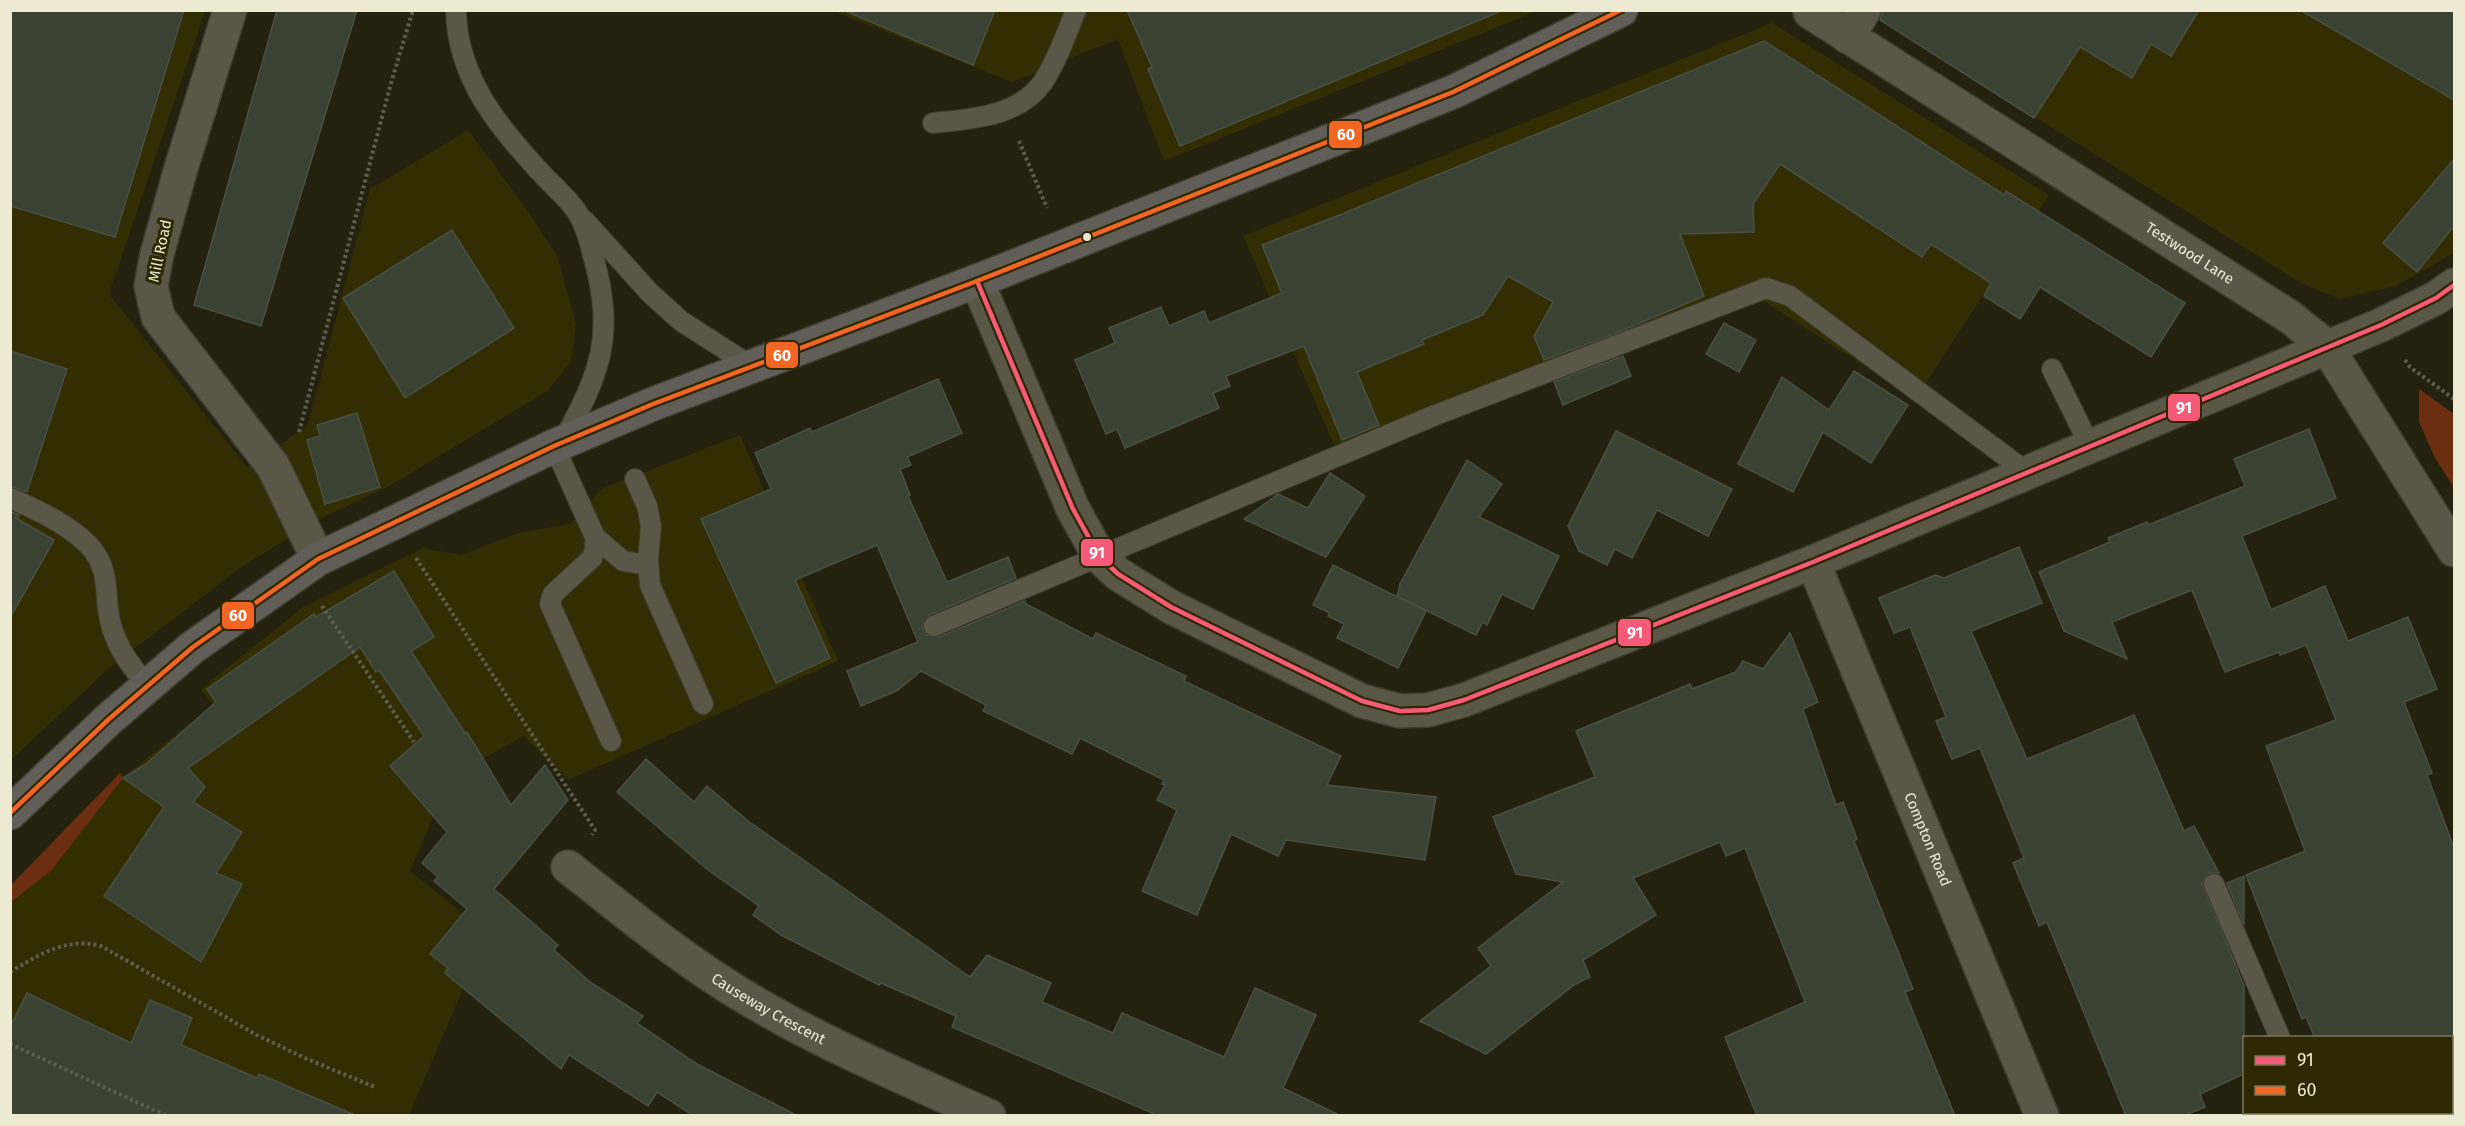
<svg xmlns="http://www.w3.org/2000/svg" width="2465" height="1126" font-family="'Fira Sans',sans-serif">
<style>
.built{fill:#332d04}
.green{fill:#6b2e11}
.building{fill:#3a4234;stroke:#495042;stroke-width:1.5}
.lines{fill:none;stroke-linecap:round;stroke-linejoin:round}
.service-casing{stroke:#3e3c2e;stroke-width:22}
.minor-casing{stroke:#3e3c2e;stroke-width:36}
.primary-casing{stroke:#3e3c2e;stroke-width:36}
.path{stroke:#5d5c4d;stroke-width:4;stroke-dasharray:3 3;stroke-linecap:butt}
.service{stroke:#5a5746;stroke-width:20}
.minor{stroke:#5a5746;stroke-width:33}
.primary{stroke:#605e57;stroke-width:33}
.bus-1-casing{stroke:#2e2904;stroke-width:9}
.bus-2-casing{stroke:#2e2904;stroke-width:9}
.bus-1{stroke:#f75a77;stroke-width:4.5}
.bus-2{stroke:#f26522;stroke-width:4.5}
.bus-dot{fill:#edead1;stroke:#2e2904;stroke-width:2}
.labels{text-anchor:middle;stroke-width:6;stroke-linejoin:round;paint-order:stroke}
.street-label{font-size:15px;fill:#edead1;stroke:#2e2904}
.line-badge{stroke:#2e2904;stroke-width:2}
.badge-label{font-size:16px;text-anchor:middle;font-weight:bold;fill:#fff}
</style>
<rect width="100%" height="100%" fill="#24220e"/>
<g class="built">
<path d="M1910 10 2454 11V253L2396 286 2340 299 2303 284 1897 31Z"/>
<path d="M11 11H205L109 294 247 467 308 425 370 189 468 130 525 207 557 256 576 323 571 362 546 392 391 485 318 520 244 565 108 669 11 760Z"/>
<path d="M833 11H1537L1164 161 1118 39 1012 82Z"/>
<path d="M1772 23 2049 195 1915 399 1762 300 1342 463 1243 236Z"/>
<path d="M740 435 838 661 568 780 524 736 450 777 410 871 498 942 463 989 409 1115H174L11 1052V902L51 871 116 783 213 705 201 689 303 607 423 548 461 555 521 532 570 524 601 489Z"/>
</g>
<g class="green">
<path d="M2419 389 2454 414V488L2434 456 2419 422Z"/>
<path d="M120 773 123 778 51 871 11 902V885Z"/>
</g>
<g class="building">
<path d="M10 10H184L115 237 10 206Z"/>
<path d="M277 10H357L261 326 194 305Z"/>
<path d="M843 10H995L973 65Z"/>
<path d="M1127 10H1501V11L1180 146 1148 69 1152 67Z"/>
<path d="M1883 10H2199L2171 56 2151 44 2132 78 2080 47 2034 118 1880 20Z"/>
<path d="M2300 10H2454V100Z"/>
<path d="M1764 41 2004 195 2006 191 2185 303 2151 357 2040 287 2020 319 1984 296 1991 283 1931 244 1922 257 1780 164 1753 204 1754 232 1680 234 1704 296 1614 334 1544 360 1534 336 1553 302 1508 276 1483 315 1422 340 1424 344 1357 372 1379 425 1342 440 1304 346 1226 376 1230 386 1213 393 1219 408 1125 448 1117 429 1106 434 1075 360 1115 343 1109 328 1161 307 1169 326 1204 311 1209 323 1282 293 1262 245 1337 216Z"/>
<path d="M2454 159V226L2417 272 2383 243Z"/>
<path d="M452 230 514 328 405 398 343 298Z"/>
<path d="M1724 323 1756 340 1739 372 1706 354Z"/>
<path d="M10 351 67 369 27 492 10 486Z"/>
<path d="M1623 356 1631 376 1563 405 1554 382Z"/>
<path d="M1854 371 1908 405 1871 463 1823 432 1793 492 1738 464 1782 377 1829 410Z"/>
<path d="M938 379 962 433 907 457 911 465 900 469 910 495 908 496 947 582 1008 557 1016 578 929 615 922 625 926 635 939 637 1025 601 1026 604 1093 639 1096 633 1186 676 1184 681 1341 756 1327 785 1436 797 1425 860 1286 840 1278 856 1231 834 1197 915 1142 891 1177 810 1157 800 1165 785 1162 784 1164 780 1080 738 1072 754 983 711 986 705 921 671 898 690 861 706 847 671 918 642 877 545 795 580 830 658 776 683 701 519 771 489 755 453 810 428 812 432Z"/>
<path d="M357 413 380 487 325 504 307 440 320 436 317 425Z"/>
<path d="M2309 429 2336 498 2242 536 2271 610 2325 586 2348 641 2408 617 2437 689 2404 702 2432 773 2427 775 2454 848V1038H2315L2306 1017 2302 1019 2246 875 2305 851 2266 746 2336 720 2306 645 2280 655 2279 652 2225 672 2192 590 2112 622 2127 659 2064 631 2039 572 2110 542 2108 538 2147 522 2148 525 2245 486 2234 459Z"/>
<path d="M1616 431 1732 489 1708 536 1657 510 1632 558 1615 549 1607 565 1579 551 1568 526Z"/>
<path d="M1467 460 1502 484 1479 517 1559 556 1533 609 1502 594 1487 625 1483 622 1476 635 1397 596 1400 584Z"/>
<path d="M1330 473 1365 496 1326 557 1244 519 1278 494 1308 508Z"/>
<path d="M10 511 19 515 18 518H16L54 540 10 618Z"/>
<path d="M2019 547 2042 603 1971 631 2027 759 2134 715 2184 831 2194 826 2219 873H2209L2202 883 2244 986V1074L2200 1094 2205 1107 2183 1116H2126L2047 922 2039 926 2013 863 2024 858 1980 748 1952 759 1936 721 1946 717 1910 627 1894 633 1879 598 1935 575 1944 578Z"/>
<path d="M1333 565 1426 611 1398 668 1337 638 1344 624 1328 616 1330 613 1313 605Z"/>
<path d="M394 571 434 637 411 651 465 733 467 732 511 805 545 765 568 800 494 889 558 945 554 950 590 982 643 1016 637 1023 697 1064 798 1116H694L657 1092 648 1106 569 1055 561 1069 445 973 448 968 430 954 467 909 434 881 438 877 422 863 447 832 390 766 424 736 379 670 376 672 360 647 188 768 205 787 193 802 242 832 216 873 242 884 201 962 104 896 164 807 123 778 146 764 216 702 207 689 314 614 316 617Z"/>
<path d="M1790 633 1818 702 1803 709 1836 805 1843 802 1857 839 1854 841 1913 989 1905 992 1955 1116H1757L1725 1037 1805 1002 1745 848 1726 856 1720 842 1633 878 1656 915 1583 960 1590 977 1574 985 1486 1054 1420 1021 1491 966 1478 948 1563 882 1516 874 1493 817 1595 777 1576 731 1690 684 1692 689 1736 672 1743 661 1763 669Z"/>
<path d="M646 759 694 802 707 786 748 821 970 977 987 955 1051 983 1042 1002 1113 1033 1122 1013 1224 1057 1255 988 1316 1015 1283 1088 1341 1116H1159L952 1027 956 1016 881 983 879 985 781 935 753 915 759 906 708 870 617 792Z"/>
<path d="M2244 876V925L2227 883Z"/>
<path d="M27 993 131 1043 150 1000 192 1018 181 1045 257 1078 259 1074 357 1116H10V1027Z"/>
</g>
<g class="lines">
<defs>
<g id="service">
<path d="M456 10C457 78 499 128 543 175 554 187 569 199 577 212 586 225 590 244 594 259 615 337 600 373 563 441"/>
<path d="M933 123C970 119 1019 117 1043 82 1057 61 1066 34 1076 10"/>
<path d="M585 221 650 293 681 321 751 366"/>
<path d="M2052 369 2091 448"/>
<path d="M554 446 595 537 623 561 648 565"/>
<path d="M635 479 647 506 651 526 648 560 650 585 703 704"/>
<path d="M10 498C38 510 86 532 99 560 107 575 106 593 108 609 112 641 127 662 147 685"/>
<path d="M595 537V550L592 558 553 594 550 604 611 741"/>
<path d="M934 626 1433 416 1766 288 1790 296 2028 473"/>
<path d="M2214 884 2280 1038"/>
<path d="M2312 1112 2313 1116"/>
</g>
<g id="minor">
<path d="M230 10 181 168 157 254 151 286 158 317 273 466 318 559"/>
<path id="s1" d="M1810 12 2290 317 2327 347 2454 550"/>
<path d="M1848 37 1864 10"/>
<path d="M977 281 1073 509 1099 556 1118 574 1171 607 1362 701 1400 711 1428 710 1464 700 1813 562 2381 325 2436 298 2454 285"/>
<path id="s2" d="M1813 562 2042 1116"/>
<path id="s3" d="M568 867C624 911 679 957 740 994 819 1042 904 1078 989 1116"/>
</g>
<path id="primary" d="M10 813 109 719 193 647 318 559 554 446 653 404 977 281 1453 92 1621 10"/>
</defs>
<use href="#service" class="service-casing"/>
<use href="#minor" class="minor-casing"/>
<use href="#primary" class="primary-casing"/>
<g class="path">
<path d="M1019 141 1047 208"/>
<path d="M2405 360 2410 367 2454 399"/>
<path d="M299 432 391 83 413 10"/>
<path d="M416 558 595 830 592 835"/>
<path d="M322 606 414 742"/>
<path d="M10 972C40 954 66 937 101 946L257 1035 307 1059 375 1087"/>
<path d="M10 1044 167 1116"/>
</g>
<use href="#service" class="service"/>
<use href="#minor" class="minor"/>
<use href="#primary" class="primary"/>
<defs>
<path id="bus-1" d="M977 281 1073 509 1099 556 1118 574 1171 607 1362 701 1400 711 1428 710 1464 700 1813 562 2381 325 2436 298 2454 285"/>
<path id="bus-2" d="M10 813 109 719 193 647 318 559 554 446 653 404 977 281 1453 92 1621 10"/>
</defs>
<use href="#bus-1" class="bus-1-casing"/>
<use href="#bus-2" class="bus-2-casing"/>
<use href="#bus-1" class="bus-1"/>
<use href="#bus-2" class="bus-2"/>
</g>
<circle class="bus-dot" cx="1087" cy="237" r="5"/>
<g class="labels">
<g class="street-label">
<text transform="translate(160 251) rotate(-78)" y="5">Mill Road</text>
<text dy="5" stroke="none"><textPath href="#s1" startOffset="450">Testwood Lane</textPath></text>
<text dy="5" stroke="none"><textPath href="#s2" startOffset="300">Compton Road</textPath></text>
<text dy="5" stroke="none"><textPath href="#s3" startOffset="246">Causeway Crescent</textPath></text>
</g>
</g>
<g class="line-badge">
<rect x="1328" y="120" width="35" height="29" rx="6" fill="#f26522"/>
<rect x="765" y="341" width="34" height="28" rx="6" fill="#f26522"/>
<rect x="2167" y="393" width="34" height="29" rx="6" fill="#f75a77"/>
<rect x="1080" y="538" width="34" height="29" rx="6" fill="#f75a77"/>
<rect x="221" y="601" width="34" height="29" rx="6" fill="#f26522"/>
<rect x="1617" y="618" width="35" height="29" rx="6" fill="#f75a77"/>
</g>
<g class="badge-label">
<text x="1346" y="140">60</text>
<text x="782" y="361">60</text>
<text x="2184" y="413">91</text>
<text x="1097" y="558">91</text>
<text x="238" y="621">60</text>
<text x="1635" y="638">91</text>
</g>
<rect width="2465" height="1126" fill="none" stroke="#edead1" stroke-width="24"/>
<rect x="2243" y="1036" width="210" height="78" fill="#2e2904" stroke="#7a7656" stroke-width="1.5"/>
<rect x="2255" y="1056" width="30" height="9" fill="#f75a77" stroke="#7a7656" stroke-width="1.5"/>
<text x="2297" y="1066" font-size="18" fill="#edead1">91</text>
<rect x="2255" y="1086" width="30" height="9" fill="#f26522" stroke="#7a7656" stroke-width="1.5"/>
<text x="2297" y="1096" font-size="18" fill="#edead1">60</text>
</svg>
